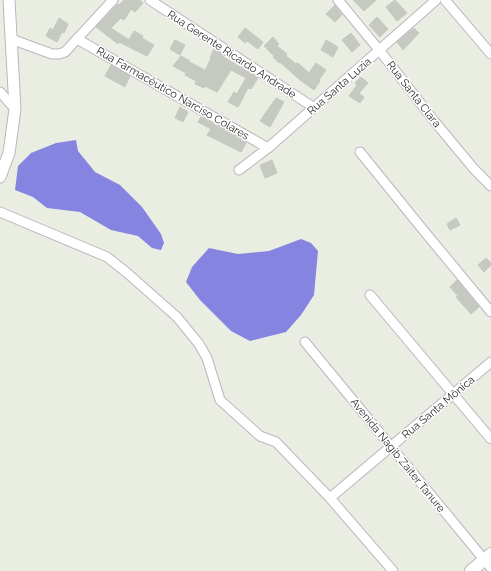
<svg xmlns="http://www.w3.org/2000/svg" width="491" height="571" font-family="Raleway,sans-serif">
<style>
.water{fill:#8584e1}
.building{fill:#c6c9c1;stroke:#c4c9bc}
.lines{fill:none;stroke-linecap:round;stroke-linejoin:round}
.minor-casing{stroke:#bbb6c0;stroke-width:11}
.tertiary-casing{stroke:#bbb6c0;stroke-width:13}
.secondary-casing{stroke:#bbb6c0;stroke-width:14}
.minor{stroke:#fff;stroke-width:9}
.tertiary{stroke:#fff;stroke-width:11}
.secondary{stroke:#fff;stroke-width:12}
.labels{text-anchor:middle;stroke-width:3;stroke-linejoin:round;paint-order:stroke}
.street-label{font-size:11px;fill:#2e2e2e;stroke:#fff}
</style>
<rect width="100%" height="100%" fill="#eaede2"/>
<g class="water">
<path d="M76 140 78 151 95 172 120 185 142 207 161 234 164 243 161 250 152 248 138 236 111 230 80 212 47 208 33 197 15 190 18 166 31 153 56 143Z"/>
<path d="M301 239 311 243 318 251 314 295 301 315 286 332 250 341 231 331 200 300 186 282 192 267 209 248 238 254 269 251Z"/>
</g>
<g class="building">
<path d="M124 0H140L143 3 135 12 131 9 124 20 121 18 111 28 129 40 134 31 143 36 142 38 154 45 147 56 119 42 118 44 96 27 118 4 119 5Z"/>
<path d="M353 0H376L364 11Z"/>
<path d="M395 0 407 13 397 21 386 7Z"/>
<path d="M335 5 342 15 335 22 326 14Z"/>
<path d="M377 17 388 29 380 37 369 25Z"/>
<path d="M59 18 68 24 64 33 62 32 57 42 46 36 50 28 53 30Z"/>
<path d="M245 28 263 42 258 49 247 41 245 43 238 37Z"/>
<path d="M414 28 419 33 403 50 397 42Z"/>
<path d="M351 33 360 45 352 52 342 40Z"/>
<path d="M273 37 279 44 277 46 287 54 286 56 296 64 298 63 309 73 316 63 326 70 319 80 320 81 314 90 300 80 280 62 279 63 273 57 274 56 264 46Z"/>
<path d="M175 40 185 45 180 55 170 49Z"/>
<path d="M326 40 338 47 333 57 321 50Z"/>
<path d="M214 49 223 55 222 56 258 78 251 89 248 88 238 107 228 102 234 92 237 94 246 78 231 70 217 92 205 86 204 88 195 84 196 81 185 75 186 73 173 66 181 56 190 61 189 62 205 70 211 59 210 58Z"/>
<path d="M111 65 130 76 125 87 105 76Z"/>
<path d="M361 77 368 83 359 93 364 97 360 103 349 96 357 85 355 83Z"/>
<path d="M276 98 284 102 270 127 260 121Z"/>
<path d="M180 107 188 112 183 122 175 118Z"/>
<path d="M201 117 246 143 241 152 207 135 211 129 198 122Z"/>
<path d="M272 160 277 173 265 178 260 165Z"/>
<path d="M456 218 460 225 450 230 447 224Z"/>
<path d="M486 258 491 263V265L484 272 478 265Z"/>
<path d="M457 280 479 307 471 314 456 297 458 296 450 287Z"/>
</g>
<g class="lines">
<defs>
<g id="minor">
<path d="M150 0 313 107"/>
<path d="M338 0 380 51 435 122 474 169 491 186"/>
<path d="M445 0 491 54"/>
<path d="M11 39 52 54H59L65 52 113 0"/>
<path d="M77 39 268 148"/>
<path d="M0 92 15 109"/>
<path d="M360 152 424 231 491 312"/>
<path d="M239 170 268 148 436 0"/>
<path d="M0 212 107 257 126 272 177 317 199 344 207 358 220 400 260 436 276 442 330 498 393 571"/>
<path d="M370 295 491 439"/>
<path d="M305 342 491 568"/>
<path d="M330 498 491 362"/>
</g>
<path id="tertiary" d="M0 177 9 153 15 109 9 0"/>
<path id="secondary" d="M471 571 491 554"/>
</defs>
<use href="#minor" class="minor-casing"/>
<use href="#tertiary" class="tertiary-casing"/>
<use href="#secondary" class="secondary-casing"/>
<use href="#minor" class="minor"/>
<use href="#tertiary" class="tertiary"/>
<use href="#secondary" class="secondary"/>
</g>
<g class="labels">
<g class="street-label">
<text transform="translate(232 54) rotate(33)" y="4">Rua Gerente Ricardo Andrade</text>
<text transform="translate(339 86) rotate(-41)" y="4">Rua Santa Luzia</text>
<text transform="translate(173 93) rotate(30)" y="4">Rua Farmacêutico Narciso Colares</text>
<text transform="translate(414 94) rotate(52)" y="4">Rua Santa Clara</text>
<text transform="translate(438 407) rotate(-40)" y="4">Rua Santa Mônica</text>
<text transform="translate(398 455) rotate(51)" y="4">Avenida Nagib Zaiter Tanure</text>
</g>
</g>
</svg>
